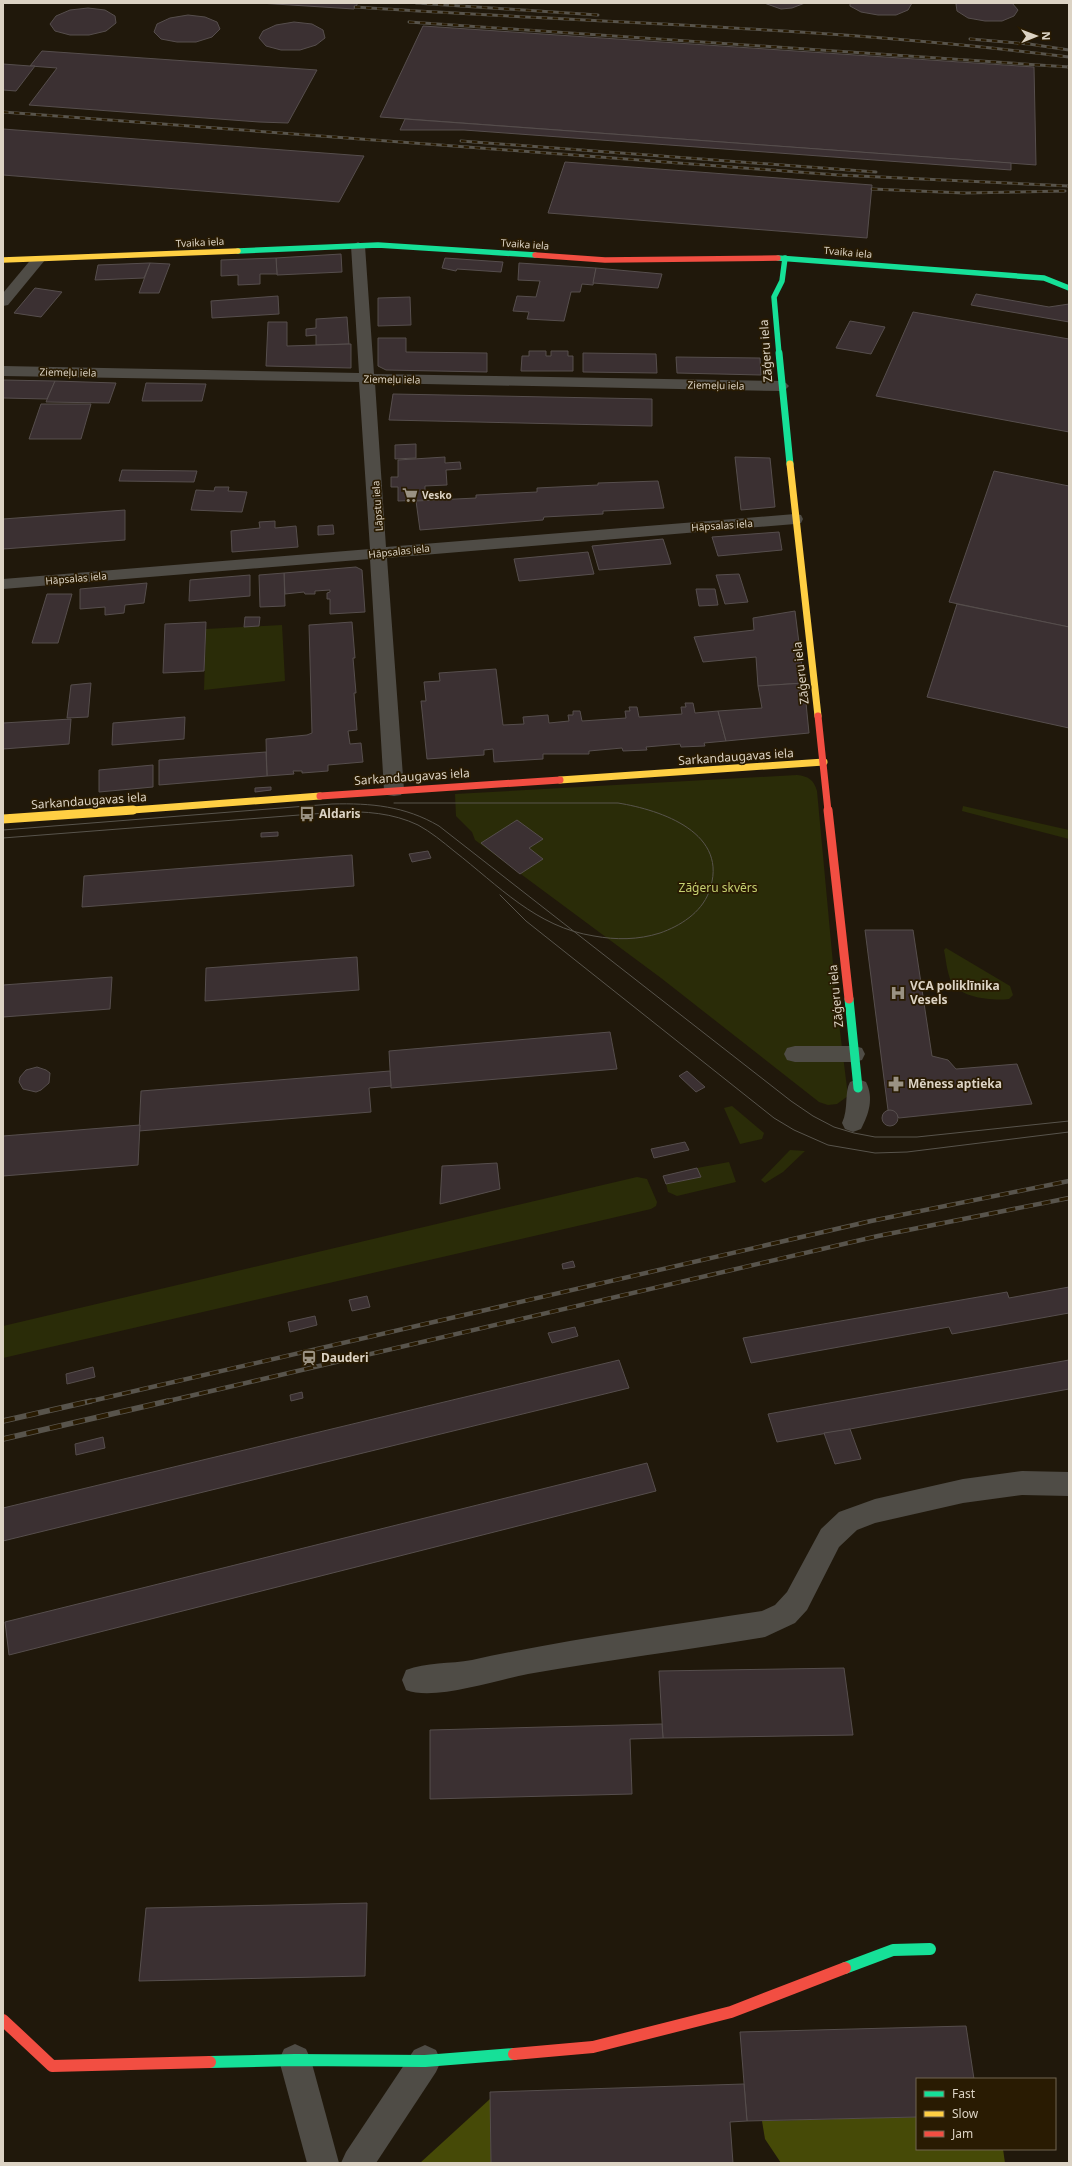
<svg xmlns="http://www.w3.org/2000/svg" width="1072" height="2166" font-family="'Noto Sans',sans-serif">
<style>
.green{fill:#2a2c08}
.forest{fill:#464a07}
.building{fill:#3b3032;stroke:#564e4d}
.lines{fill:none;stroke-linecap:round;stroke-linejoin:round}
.street{fill:#4f4c46;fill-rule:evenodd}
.fast-far3{stroke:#16e098;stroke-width:5.5}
.fast-far2{stroke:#16e098;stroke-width:7}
.fast-far1{stroke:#16e098;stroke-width:9}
.fast{stroke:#16e098;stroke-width:12}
.slow-far2{stroke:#ffcf43;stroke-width:5.5}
.slow-far1{stroke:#ffcf43;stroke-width:7}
.slow{stroke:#ffcf43;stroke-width:9}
.jam-far3{stroke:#f24e42;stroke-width:5.5}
.jam-far2{stroke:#f24e42;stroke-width:7}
.jam-far1{stroke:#f24e42;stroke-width:9}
.jam{stroke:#f24e42;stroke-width:12}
.tram{stroke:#58544c;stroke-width:1}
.rail-far2-casing{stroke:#58544c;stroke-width:3}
.rail-far1-casing{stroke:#58544c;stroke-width:4.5}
.rail-casing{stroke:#58544c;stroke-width:5.5}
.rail-far2{stroke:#291b02;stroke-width:2;stroke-dasharray:5.5;stroke-linecap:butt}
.rail-far1{stroke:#291b02;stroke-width:3;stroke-dasharray:9;stroke-linecap:butt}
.rail{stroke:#291b02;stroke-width:4;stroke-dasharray:12;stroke-linecap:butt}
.labels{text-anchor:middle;stroke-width:3.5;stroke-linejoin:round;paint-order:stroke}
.far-street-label{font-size:10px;fill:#dcd3c4;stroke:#291b02}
.far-poi-label{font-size:10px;font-weight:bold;fill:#dcd3c4;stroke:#291b02;text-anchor:start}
.street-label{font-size:12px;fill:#dcd3c4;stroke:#291b02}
.poi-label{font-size:12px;font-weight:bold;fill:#dcd3c4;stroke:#291b02;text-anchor:start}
.park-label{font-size:12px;fill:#c6d171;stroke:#291b02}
</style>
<rect width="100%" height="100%" fill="#20180b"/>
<g class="green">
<path d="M282 625 285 681 204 690 206 629Z"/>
<path d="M797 775C808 776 814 780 817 791L837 1007 848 1096 837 1104 828 1105 819 1102 661 978 475 840 472 832 456 816 455 794Z"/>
<path d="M963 806 1069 830V839L962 811Z"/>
<path d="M946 948 1010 986 1013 995 1009 999C993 1001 959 998 951 981 947 972 946 960 944 950Z"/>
<path d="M732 1106 764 1133 762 1139 740 1144 724 1108Z"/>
<path d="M790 1150 805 1151 783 1172 765 1183 761 1180Z"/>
<path d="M729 1162 736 1182 677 1196 668 1192 666 1184 700 1177 697 1168Z"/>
<path d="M637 1177 647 1179 657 1202 656 1206 651 1209 3 1358V1326Z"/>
</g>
<g class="forest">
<path d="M490 2099 491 2163H420Z"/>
<path d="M917 2117V2149H1003L1005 2163H781L765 2139 762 2121Z"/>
</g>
<g class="building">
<path d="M259 3H358L354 9Z"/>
<path d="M764 3H805L792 8 781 9Z"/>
<path d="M850 3H912L908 10 896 15H878L861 12 850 6Z"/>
<path d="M958 3H1012L1018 10 1014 16 1002 21H985L968 18 957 11 956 4Z"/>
<path d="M88 8 105 10 115 16 116 23 106 31 89 35H70L55 31 50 24 56 16 70 10Z"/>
<path d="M188 15 205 17 217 22 220 29 212 37 196 42H177L161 39 154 32 157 24 170 18Z"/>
<path d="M294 22 312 24 323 30 325 38 316 45 300 50H281L266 46 259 38 263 31 276 25Z"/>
<path d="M423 26 1034 67 1036 165 380 117Z"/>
<path d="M42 51 317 70 288 123 259 122 29 105 57 68 30 66Z"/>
<path d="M3 64 30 66H35L16 91 3 90Z"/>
<path d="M405 119 1011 163V170L464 130H400Z"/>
<path d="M3 129 364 156 339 202 3 175Z"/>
<path d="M565 162 872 185 867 238 548 213Z"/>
<path d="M341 254 342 272 277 275 276 258Z"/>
<path d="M276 258 277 274H260V284L238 285V275L221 276V260Z"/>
<path d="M445 258 503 262 501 272 457 269 456 271 442 268Z"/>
<path d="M150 263 170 264 159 293H139Z"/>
<path d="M150 263 144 278 95 280 98 265Z"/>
<path d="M519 263 596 268 593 285 582 284 580 292H571L564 321 527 319 529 312 513 311 517 296 536 297 540 281 518 280Z"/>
<path d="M596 268 662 274 658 288 593 283Z"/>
<path d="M35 288 62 292 41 317 14 313Z"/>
<path d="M976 294 1049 307 1069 304V322L971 305Z"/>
<path d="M278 296 279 314 212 318 211 301Z"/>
<path d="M410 297 411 325 378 326V298Z"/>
<path d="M913 312 1069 339V432L876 396Z"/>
<path d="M347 317 349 344 316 345V335L306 336V329L316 328V319Z"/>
<path d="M850 321 885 327 871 354 836 348Z"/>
<path d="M268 322H287V346L351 344V368L266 366Z"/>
<path d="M378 338H406V352L487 353V372L386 370 378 366Z"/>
<path d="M529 351H546V356H551V351H568V356H573V371H521L522 356H529Z"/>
<path d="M583 353 656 354 657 373 583 372Z"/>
<path d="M676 357 760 358 761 375 677 373Z"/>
<path d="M3 380 55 381 47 399 3 398Z"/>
<path d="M55 381 116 383 109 403 46 402Z"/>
<path d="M146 383 206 384 202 401H142Z"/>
<path d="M393 394 652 399V426L389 420Z"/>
<path d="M41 404H91L81 439H29Z"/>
<path d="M416 444V458L395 459V445Z"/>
<path d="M445 457V463L460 462 461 469 446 470 447 485 425 486V500L398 501V487H391V477H398V460Z"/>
<path d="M735 457 770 458 775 507 741 510Z"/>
<path d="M122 470 197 471 194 482 119 481Z"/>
<path d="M994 471 1069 486V627L949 602Z"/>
<path d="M658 481 664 508 603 511V514L544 517 543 520 420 530 416 501 476 498V495L537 492V488L598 485V483Z"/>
<path d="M215 487H229L228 491 247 492 242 512 191 510 196 490 214 491Z"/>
<path d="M125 510V540L3 549V519Z"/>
<path d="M275 521V528L296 526 298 547 232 552 231 531 260 528 259 522Z"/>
<path d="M333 525 334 534 318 535V526Z"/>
<path d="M779 532 782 550 718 556 712 537Z"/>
<path d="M663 539 671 564 599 570 592 546Z"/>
<path d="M588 552 594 574 519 581 514 559Z"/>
<path d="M356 567 362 570 365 612 330 614V599H327V593L330 592V590L315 591V594H305L304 592 285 594 284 573Z"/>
<path d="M284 573 285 606 260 607 259 575Z"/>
<path d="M739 574 748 602 725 604 716 575Z"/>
<path d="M250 575V596L189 601 190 580Z"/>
<path d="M147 583 144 603 125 605 124 613 105 615V607L80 609V589Z"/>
<path d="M696 589H715L718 605 699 606Z"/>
<path d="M47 594H72L58 643H32Z"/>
<path d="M957 604 1069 627V728L927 697Z"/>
<path d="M795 611 804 683 758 686 756 657 703 662 694 637 754 630 753 618Z"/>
<path d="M245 617H260L259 626 244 627Z"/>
<path d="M206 622 204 671 163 673 165 624Z"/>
<path d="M352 622 355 658H353L356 693H354L357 730 348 731 350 744 361 743 363 762 328 765V771L302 773V771H293L294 774 267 776 266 739 307 735 312 733 309 625Z"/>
<path d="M496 669 503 725 524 724 523 717 548 715 549 723 569 721 568 715H573V711H580L582 721 626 718 625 711H630L629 707H637L639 717 682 714 681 707H686L685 703H693L695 713 718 711 726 741 704 743 705 746 681 747 680 744 646 747 647 750 623 751 622 748 589 751V754H543V759L494 762 493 749 484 750V755L427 759 421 701H426L424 682 440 681 439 673Z"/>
<path d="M91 683 88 717 67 718 71 685Z"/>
<path d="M804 683 809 733 726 741 718 711 762 708 758 686Z"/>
<path d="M185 717 184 739 112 745 113 723Z"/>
<path d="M71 719 69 744 3 749V723Z"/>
<path d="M266 752 267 776 159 785V760Z"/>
<path d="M153 765V787L99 792V770Z"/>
<path d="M271 787V790L255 792V788Z"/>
<path d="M517 820 543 839 529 848 543 859 520 874 481 843Z"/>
<path d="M278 832V836L261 837V833Z"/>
<path d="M428 851 431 858 412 862 409 854Z"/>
<path d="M352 855 354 886 82 907 84 876Z"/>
<path d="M865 930H913L932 1056 948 1060 956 1069 1017 1064 1032 1104 899 1118 894 1112 888 1110Z"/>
<path d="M357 957 359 990 205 1001 206 968Z"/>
<path d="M112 977 110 1009 3 1017V985Z"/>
<path d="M610 1032 617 1069 391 1088 389 1051Z"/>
<path d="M37 1067 46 1070 50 1073 49 1083 41 1090 36 1092 23 1089 19 1082 20 1077 26 1070Z"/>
<path d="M390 1071 391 1086 369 1088 371 1112 139 1131 141 1091Z"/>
<path d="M687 1071 705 1087 696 1092 679 1076Z"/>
<circle cx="890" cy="1118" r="8"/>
<path d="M140 1125 138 1165 3 1176V1136Z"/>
<path d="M685 1142 689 1150 654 1158 651 1149Z"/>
<path d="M497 1163 500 1189 440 1204 442 1166Z"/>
<path d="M697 1168 701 1177 666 1184 663 1176Z"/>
<path d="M573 1261 575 1267 563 1269 562 1264Z"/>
<path d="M1069 1287V1313L952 1334 949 1327 751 1363 743 1338 1007 1292 1009 1298Z"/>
<path d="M367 1296 370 1307 352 1311 349 1300Z"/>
<path d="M315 1316 317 1325 290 1332 288 1322Z"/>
<path d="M575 1327 578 1336 552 1343 548 1333Z"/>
<path d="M619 1360 629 1388 3 1541V1508Z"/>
<path d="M1069 1360V1389L850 1429 777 1442 768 1414Z"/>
<path d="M93 1367 95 1377 67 1384 66 1374Z"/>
<path d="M302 1392 303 1398 291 1401 290 1395Z"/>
<path d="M850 1429 861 1459 835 1464 824 1433Z"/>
<path d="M103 1437 105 1448 76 1455 75 1444Z"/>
<path d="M647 1463 656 1491 9 1655 5 1622Z"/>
<path d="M844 1668 853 1735 663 1738 659 1671Z"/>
<path d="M662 1724 663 1738 630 1739 632 1794 430 1799V1730Z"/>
<path d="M367 1903 365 1976 139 1981 146 1908Z"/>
<path d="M966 2026 974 2079H917V2117L747 2121 740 2032Z"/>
<path d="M744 2084 747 2121 730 2122 733 2163H491L490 2092Z"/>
</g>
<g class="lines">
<g class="street">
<path d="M358 242 365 246 374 374 781 381 786 383 789 386 786 389 781 391 375 383 386 547 795 514 801 515 803 519 801 523 795 524 387 558 404 790 401 795 394 796 387 795 384 790 370 559 3 589V579L370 549 359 382 3 376V366L359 373 351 246Z"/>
<path d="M38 256 45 260 8 305 3 306V293L33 257Z"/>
<path d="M795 1046H854L862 1048 865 1054 862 1060 854 1062H795L787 1060 784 1054 787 1048Z"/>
<path d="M858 1079 866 1082C874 1098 869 1114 861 1129L853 1132 845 1129 842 1123C849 1108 844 1093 850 1082Z"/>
<path d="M1022 1471 1069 1472V1496L1022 1495 963 1503 875 1523 857 1530 839 1547 807 1610 795 1623 765 1637C686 1650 607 1660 528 1674 496 1680 435 1701 406 1690L402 1680 406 1670C426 1662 450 1664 472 1660 568 1639 665 1626 762 1611L775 1605 787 1592 821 1529 839 1512 875 1499 963 1479Z"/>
<path d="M295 2044 306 2049 311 2060 339 2163H307L279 2060 284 2049Z"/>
<path d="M425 2045 436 2050 441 2061 436 2072 376 2163H341L346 2152 414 2050Z"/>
</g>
<g class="fast-far3">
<path d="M238 251 378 245 535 255"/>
<path d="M778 258 1044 278 1069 288"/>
<path d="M779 354 774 297 782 281 785 258"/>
</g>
<path class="fast-far2" d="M779 353 790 464"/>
<path class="fast-far1" d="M849 999 858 1088"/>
<g class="fast">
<path d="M845 1968 893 1950 930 1949"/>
<path d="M210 2062 295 2060 425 2061 514 2054"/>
</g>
<path class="slow-far2" d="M3 260 238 251"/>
<g class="slow-far1">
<path d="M790 464 818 716"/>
<path d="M560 780 824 762"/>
<path d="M119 811 320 796"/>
</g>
<path class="slow" d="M3 819 133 810"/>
<path class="jam-far3" d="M535 255 605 260 778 258"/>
<g class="jam-far2">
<path d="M818 716 828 811"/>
<path d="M320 796 560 780"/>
</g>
<path class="jam-far1" d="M828 810 849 999"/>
<g class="jam">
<path d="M3 2020 52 2066 210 2062"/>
<path d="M514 2054 593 2047 731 2012 845 1968"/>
</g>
<g class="tram">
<path d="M3 830 332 804C371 803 405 806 439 826L791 1101 813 1116 834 1127 854 1133 875 1137H917L1069 1121"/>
<path d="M3 838 338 812C365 811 393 813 418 825 431 832 443 842 454 851 499 886 536 927 594 936 616 940 638 940 660 933 680 926 701 913 709 892 731 833 661 810 618 803H394"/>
<path d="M500 895 526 921 774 1118 794 1130 828 1145 875 1153 907 1152 1069 1132"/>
</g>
<defs>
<g id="rail-far2">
<path d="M416 3 598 15"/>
<path d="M355 7C593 23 832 27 1069 57"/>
<path d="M409 22 1069 67"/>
<path d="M970 39 1029 44 1069 50"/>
<path d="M3 112 838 175 1069 186"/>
<path d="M461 141 876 172"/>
<path d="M872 189 964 193 1065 191"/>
</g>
<g id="rail-far1">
<path d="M87 1402 871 1221 1069 1181"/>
<path d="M164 1402 878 1236 1069 1198"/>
</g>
<g id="rail">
<path d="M3 1421 91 1401"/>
<path d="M3 1439 168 1401"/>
</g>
</defs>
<use href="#rail-far2" class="rail-far2-casing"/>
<use href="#rail-far1" class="rail-far1-casing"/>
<use href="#rail" class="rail-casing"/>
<use href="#rail-far2" class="rail-far2"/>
<use href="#rail-far1" class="rail-far1"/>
<use href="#rail" class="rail"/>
</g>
<defs>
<symbol id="supermarket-bare" viewBox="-9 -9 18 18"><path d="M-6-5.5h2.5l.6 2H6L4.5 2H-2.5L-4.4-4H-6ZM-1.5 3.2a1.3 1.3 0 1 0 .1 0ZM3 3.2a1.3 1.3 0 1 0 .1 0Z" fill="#9a9283" stroke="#291b02" stroke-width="2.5" paint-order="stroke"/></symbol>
<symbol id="bus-bare" viewBox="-9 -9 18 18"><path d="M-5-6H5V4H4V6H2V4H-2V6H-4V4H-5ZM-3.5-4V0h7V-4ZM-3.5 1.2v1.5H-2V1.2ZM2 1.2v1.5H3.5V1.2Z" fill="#9a9283" stroke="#291b02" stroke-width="2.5" paint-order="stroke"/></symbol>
<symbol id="hospital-bare" viewBox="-9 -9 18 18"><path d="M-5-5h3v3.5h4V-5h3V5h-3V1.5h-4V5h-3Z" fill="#9a9283" stroke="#291b02" stroke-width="2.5" paint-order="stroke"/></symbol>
<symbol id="pharmacy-bare" viewBox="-9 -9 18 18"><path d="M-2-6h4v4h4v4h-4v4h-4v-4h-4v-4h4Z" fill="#9a9283" stroke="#291b02" stroke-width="2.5" paint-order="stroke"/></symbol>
<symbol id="station-bare" viewBox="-9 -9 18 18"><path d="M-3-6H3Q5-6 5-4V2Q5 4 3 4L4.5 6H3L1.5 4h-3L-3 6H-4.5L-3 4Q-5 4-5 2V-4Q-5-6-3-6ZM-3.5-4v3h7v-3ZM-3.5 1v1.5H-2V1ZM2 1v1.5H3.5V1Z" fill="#9a9283" stroke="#291b02" stroke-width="2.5" paint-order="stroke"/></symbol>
</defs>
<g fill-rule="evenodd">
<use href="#supermarket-bare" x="399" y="484" width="22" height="22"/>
<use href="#bus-bare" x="296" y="803" width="22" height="22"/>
<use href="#hospital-bare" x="887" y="982" width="22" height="22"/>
<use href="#pharmacy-bare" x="885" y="1073" width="22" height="22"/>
<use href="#station-bare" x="298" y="1347" width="22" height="22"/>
</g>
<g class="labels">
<g class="far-street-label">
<text transform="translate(200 242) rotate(-3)" y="4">Tvaika iela</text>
<text transform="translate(525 244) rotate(4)" y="4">Tvaika iela</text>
<text transform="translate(848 252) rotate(5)" y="4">Tvaika iela</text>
<text transform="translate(68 372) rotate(1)" y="4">Ziemeļu iela</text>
<text transform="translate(392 379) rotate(1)" y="4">Ziemeļu iela</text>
<text transform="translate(716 385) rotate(1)" y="4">Ziemeļu iela</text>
<text transform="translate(377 506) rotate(-94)" y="4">Lāpstu iela</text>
<text transform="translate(722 525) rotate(-4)" y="4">Hāpsalas iela</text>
<text transform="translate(399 551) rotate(-6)" y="4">Hāpsalas iela</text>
<text transform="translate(76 578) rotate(-5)" y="4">Hāpsalas iela</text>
</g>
<g class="far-poi-label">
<text x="422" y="499">Vesko</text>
</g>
<g class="street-label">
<text transform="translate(766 351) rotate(-94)" y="4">Zāģeru iela</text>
<text transform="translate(801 673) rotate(-97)" y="4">Zāģeru iela</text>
<text transform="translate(736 757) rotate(-4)" y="4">Sarkandaugavas iela</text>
<text transform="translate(412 777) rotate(-4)" y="4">Sarkandaugavas iela</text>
<text transform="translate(89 801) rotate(-4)" y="4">Sarkandaugavas iela</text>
<text transform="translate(836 996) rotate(-96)" y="4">Zāģeru iela</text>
</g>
<g class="poi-label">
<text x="319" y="818">Aldaris</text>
<text x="910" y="990">VCA poliklīnika<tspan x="910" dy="14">Vesels</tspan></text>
<text x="908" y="1088">Mēness aptieka</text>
<text x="321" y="1362">Dauderi</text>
</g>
<g class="park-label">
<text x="718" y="892">Zāģeru skvērs</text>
</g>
</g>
<rect width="1072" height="2166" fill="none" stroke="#dcd3c4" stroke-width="8"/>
<rect x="916" y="2078" width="140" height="72" fill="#291b02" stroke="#716550"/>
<rect x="924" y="2091" width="20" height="6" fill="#16e098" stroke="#716550"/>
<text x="952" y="2098" font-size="12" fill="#dcd3c4">Fast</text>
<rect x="924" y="2111" width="20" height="6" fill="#ffcf43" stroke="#716550"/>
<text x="952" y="2118" font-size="12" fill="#dcd3c4">Slow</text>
<rect x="924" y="2131" width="20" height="6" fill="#f24e42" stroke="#716550"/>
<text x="952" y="2138" font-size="12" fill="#dcd3c4">Jam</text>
<g transform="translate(1036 36) rotate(89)" stroke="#291b02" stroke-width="3" paint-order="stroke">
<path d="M0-3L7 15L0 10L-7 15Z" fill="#dcd3c4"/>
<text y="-6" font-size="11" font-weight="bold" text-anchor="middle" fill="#dcd3c4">N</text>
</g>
</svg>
